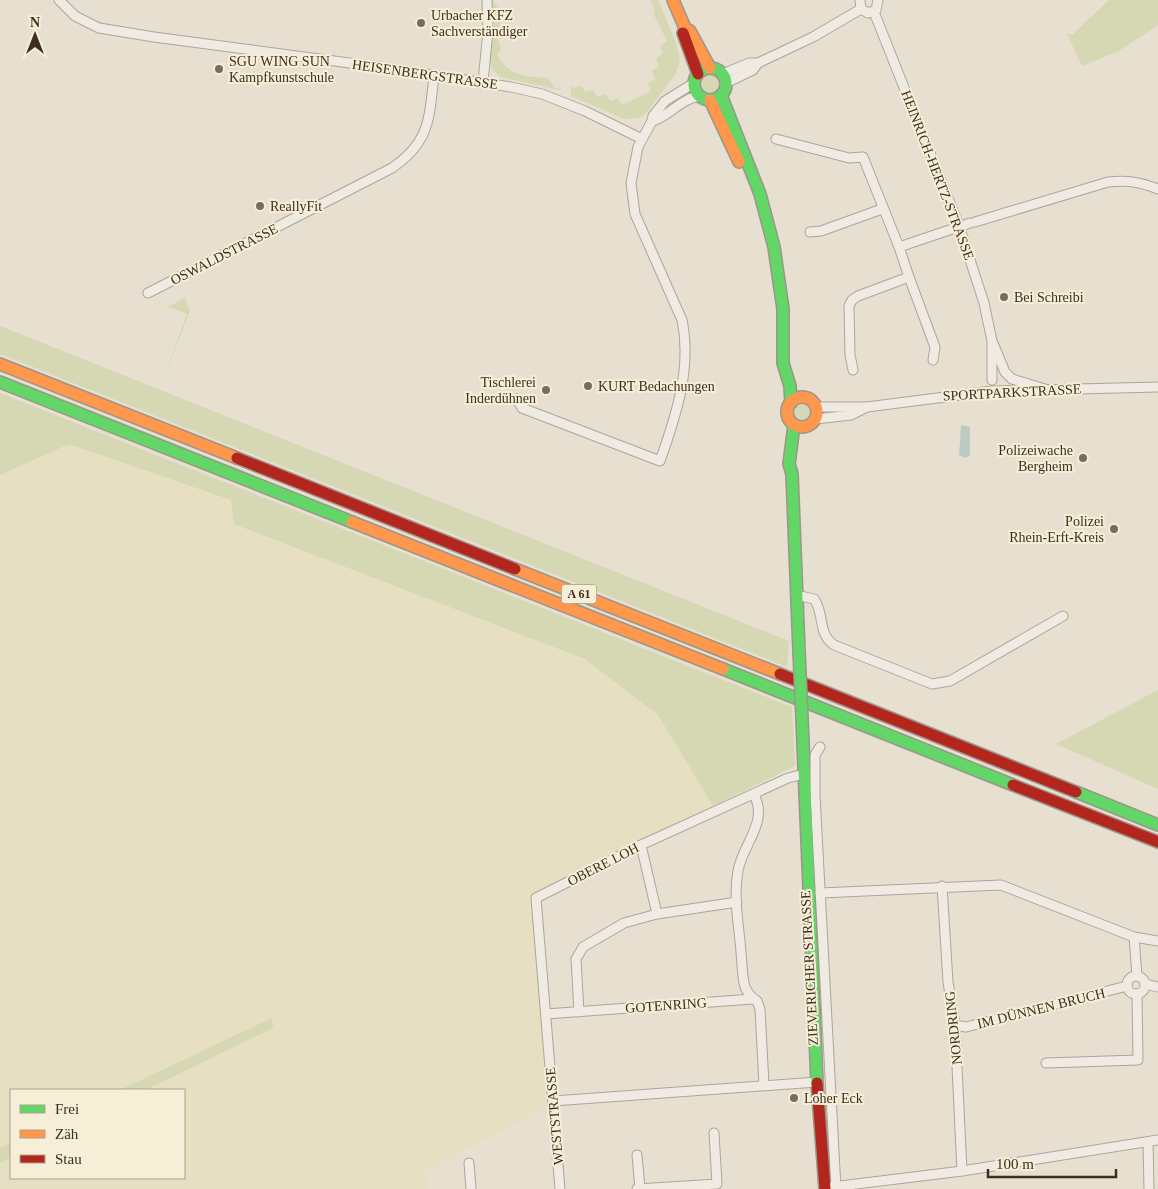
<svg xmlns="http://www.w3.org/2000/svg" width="1158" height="1189" font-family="'Times New Roman',serif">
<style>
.farmland{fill:#e6dfc2;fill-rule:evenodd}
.green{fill:#d6d7b3}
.water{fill:#bcccc2}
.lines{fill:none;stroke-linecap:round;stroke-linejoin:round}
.street-casing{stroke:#ada599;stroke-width:11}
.fast-casing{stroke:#9c958a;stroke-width:14}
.slow-casing{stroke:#9c958a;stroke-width:14}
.jam-casing{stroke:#9c958a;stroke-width:14}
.street{stroke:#efebe3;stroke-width:9}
.fast{stroke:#63d668;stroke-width:11}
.slow{stroke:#ff974d;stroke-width:11}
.jam{stroke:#b3261e;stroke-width:11}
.fast-bridge-casing{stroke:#9c958a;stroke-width:14;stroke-linecap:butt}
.fast-bridge{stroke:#63d668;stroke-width:11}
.poi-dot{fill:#786c5e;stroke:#f7eed8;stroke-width:2}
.labels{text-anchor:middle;stroke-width:4;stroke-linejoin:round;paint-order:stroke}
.shield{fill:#f7eed8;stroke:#756857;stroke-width:1}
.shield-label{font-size:12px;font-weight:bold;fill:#3d2e20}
.poi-label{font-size:14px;fill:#3d2e20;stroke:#f7eed8;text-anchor:start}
.street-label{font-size:14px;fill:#3d2e20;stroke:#f7eed8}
</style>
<rect width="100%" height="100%" fill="#e7e0d1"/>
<path class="farmland" d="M69 443 232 500 234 524 585 659 658 715 713 806 534 897 547 1106 426 1172 427 1189H0V475ZM11 1090H184V1178H11Z"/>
<g class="green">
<path d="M492 0 498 8V13L502 16 497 35 501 51 497 54C507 76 527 77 548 78L555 88H561L559 90 500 77 492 69 490 62 494 25Z"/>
<path d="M650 0H658L676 43 680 61 675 75 647 112 640 118 624 119 571 96V84L573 88 581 85 585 92 592 90 598 97 606 94 610 101 618 98 622 105 651 91 648 83 655 79 652 71 659 66 656 59 663 53 660 47 667 41 653 13 655 11Z"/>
<path d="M1109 0H1158V25L1117 52 1082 66 1067 34H1073Z"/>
<circle cx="710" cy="84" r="10"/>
<path d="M185 298 190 311 160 387 187 314 169 307 154 314 140 309 154 314Z"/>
<path d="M0 326 789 641 787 667 0 354Z"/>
<path d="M0 393 792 707 795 766 713 806 658 715 585 659 234 524 231 500 69 444 0 475Z"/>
<circle cx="802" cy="413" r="10"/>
<path d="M1158 690V789L1056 744Z"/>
<path d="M272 1018 273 1028 145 1090H120Z"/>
<path d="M11 1142V1157L0 1163V1148Z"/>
</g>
<path class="water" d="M961 425 970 427V456L965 458 959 455Z"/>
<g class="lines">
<defs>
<g id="street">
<path d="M59 0 75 16 99 28 154 37 387 68 511 87 542 94 585 111 642 139"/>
<path d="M860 0 861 9 868 13 876 10 878 0"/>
<path d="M874 12 959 226 984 303 992 341 1005 372 1012 379 1045 389"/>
<path d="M723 74 749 63H758"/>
<path d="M483 82 488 31 487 0"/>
<path d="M726 83 753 70 758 63 813 37 861 9"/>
<path d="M652 121C668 118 679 99 700 96"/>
<path d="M776 139 849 158 863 157 899 247 909 277 858 296 852 300 849 306 850 355 853 370"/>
<path d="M975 222 1108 182C1128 180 1140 182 1158 189"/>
<path d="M810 232 821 231 882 209"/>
<path d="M899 247 970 223"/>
<path d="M909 277 935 347 933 360"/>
<path d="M148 293 392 168C430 142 429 119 434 76"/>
<path d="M992 344V380"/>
<path d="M517 399 522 408 660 461C676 416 692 368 682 320L635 214 631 183 638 147 652 121 653 116 665 101 694 83"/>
<path d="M816 407H867L992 391 1158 387"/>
<path d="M816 419 851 415 867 407"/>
<path d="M796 595 814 599C825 614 817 633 834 645L932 684 950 681 1063 616"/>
<path d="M820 747 815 755V795L836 1189"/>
<path d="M754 795C769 822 742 845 738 871 733 897 739 926 741 952 742 962 742 973 744 983 745 990 751 998 757 1001L760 1009 764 1085"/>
<path d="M641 845 657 914"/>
<path d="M942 886 948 982 955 1025 962 1171"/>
<path d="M820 893 1001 885 1134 937 1137 976"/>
<path d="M1134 937 1158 941"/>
<circle cx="1136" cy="985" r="9"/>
<path d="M1145 984 1158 987"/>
<path d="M579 1012 576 959 583 947 624 923 657 914 737 902"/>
<path d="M546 1014 753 999"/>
<path d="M955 1025 966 1027 1127 986"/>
<path d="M1046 1063 1138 1060 1137 994"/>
<path d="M553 1101 817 1082"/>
<path d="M1148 1142 1149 1189"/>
<path d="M637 1155 640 1189"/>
<path d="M469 1163 471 1189"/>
<path d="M832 1187 962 1171 1158 1140"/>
<path d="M560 1189 536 898 641 845 788 778 804 774"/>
<path d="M637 1189 717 1184 714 1133"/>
</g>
<g id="fast">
<circle cx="710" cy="84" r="16"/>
<path d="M721 95 760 194 774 247 783 309V363L790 386 791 403"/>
<path d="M0 382 352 522"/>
<path d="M794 425 789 464 792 474 799 651"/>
<path d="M723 669 1013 785"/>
<path d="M802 719 817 1083"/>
<path d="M1076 792 1158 825"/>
</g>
<g id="slow">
<path d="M673 0 685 28 690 31 710 68"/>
<path d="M710 100 739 162"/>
<path d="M0 364 237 458"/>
<circle cx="802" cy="412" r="15"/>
<path d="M352 522 723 669"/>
<path d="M515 569 780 674"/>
</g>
<g id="jam">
<path d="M683 33 698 74"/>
<path d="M237 458 515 569"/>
<path d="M780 674 1076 792"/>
<path d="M1013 785 1158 842"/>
<path d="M817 1083 825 1189"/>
</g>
</defs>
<use href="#street" class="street-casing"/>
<use href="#fast" class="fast-casing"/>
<use href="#slow" class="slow-casing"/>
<use href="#jam" class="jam-casing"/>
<use href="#street" class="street"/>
<use href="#fast" class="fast"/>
<use href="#slow" class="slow"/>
<use href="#jam" class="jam"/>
<defs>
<path id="fast-bridge" d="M799 651 802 719"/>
</defs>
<use href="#fast-bridge" class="fast-bridge-casing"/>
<use href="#fast-bridge" class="fast-bridge"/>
</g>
<g class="poi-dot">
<circle cx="421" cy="23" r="5"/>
<circle cx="219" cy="69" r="5"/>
<circle cx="260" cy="206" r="5"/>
<circle cx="1004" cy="297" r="5"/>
<circle cx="588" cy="386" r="5"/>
<circle cx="546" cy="390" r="5"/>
<circle cx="1083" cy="458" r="5"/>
<circle cx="1114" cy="529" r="5"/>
<circle cx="794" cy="1098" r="5"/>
</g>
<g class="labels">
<rect class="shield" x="561.5" y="584.5" width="35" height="19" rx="4"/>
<g class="shield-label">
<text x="579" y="598">A 61</text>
</g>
<g class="poi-label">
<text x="431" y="20">Urbacher KFZ<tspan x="431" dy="16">Sachverständiger</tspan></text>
<text x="229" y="66">SGU WING SUN<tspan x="229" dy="16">Kampfkunstschule</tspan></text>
<text x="270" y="211">ReallyFit</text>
<text x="1014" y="302">Bei Schreibi</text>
<text x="536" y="387" text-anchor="end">Tischlerei<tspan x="536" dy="16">Inderdühnen</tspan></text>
<text x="598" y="391">KURT Bedachungen</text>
<text x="1073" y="455" text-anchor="end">Polizeiwache<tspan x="1073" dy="16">Bergheim</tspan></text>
<text x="1104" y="526" text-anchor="end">Polizei<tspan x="1104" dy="16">Rhein-Erft-Kreis</tspan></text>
<text x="804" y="1103">Loher Eck</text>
</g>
<g class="street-label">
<text transform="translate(425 74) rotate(8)" y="5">HEISENBERGSTRASSE</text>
<text transform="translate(938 175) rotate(69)" y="5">HEINRICH-HERTZ-STRASSE</text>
<text transform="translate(224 254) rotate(-27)" y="5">OSWALDSTRASSE</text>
<text transform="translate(1012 392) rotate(-3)" y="5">SPORTPARKSTRASSE</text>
<text transform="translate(603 864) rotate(-27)" y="5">OBERE LOH</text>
<text transform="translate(809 968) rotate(-93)" y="5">ZIEVERICHER STRASSE</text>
<text transform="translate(666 1005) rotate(-4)" y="5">GOTENRING</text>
<text transform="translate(1041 1008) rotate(-14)" y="5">IM DÜNNEN BRUCH</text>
<text transform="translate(953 1028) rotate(-96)" y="5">NORDRING</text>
<text transform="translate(554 1116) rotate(-95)" y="5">WESTSTRASSE</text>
</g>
</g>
<rect x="10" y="1089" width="175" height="90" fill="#f7eed8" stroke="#ada18e"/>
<rect x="20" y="1105" width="25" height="8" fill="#63d668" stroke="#ada18e"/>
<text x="55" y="1114" font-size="15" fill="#3d2e20">Frei</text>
<rect x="20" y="1130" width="25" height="8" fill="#ff974d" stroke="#ada18e"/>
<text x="55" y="1139" font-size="15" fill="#3d2e20">Zäh</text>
<rect x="20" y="1155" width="25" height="8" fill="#b3261e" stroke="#ada18e"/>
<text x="55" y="1164" font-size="15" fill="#3d2e20">Stau</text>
<g transform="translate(35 35)" stroke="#f7eed8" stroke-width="4" paint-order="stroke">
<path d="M0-4L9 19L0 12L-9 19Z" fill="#3d2e20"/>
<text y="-8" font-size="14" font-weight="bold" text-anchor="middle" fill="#3d2e20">N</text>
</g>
<path d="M988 1169v8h128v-8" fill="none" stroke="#3d2e20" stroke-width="2.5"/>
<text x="996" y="1169" font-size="15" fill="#3d2e20" stroke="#f7eed8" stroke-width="4" paint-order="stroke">100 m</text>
</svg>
